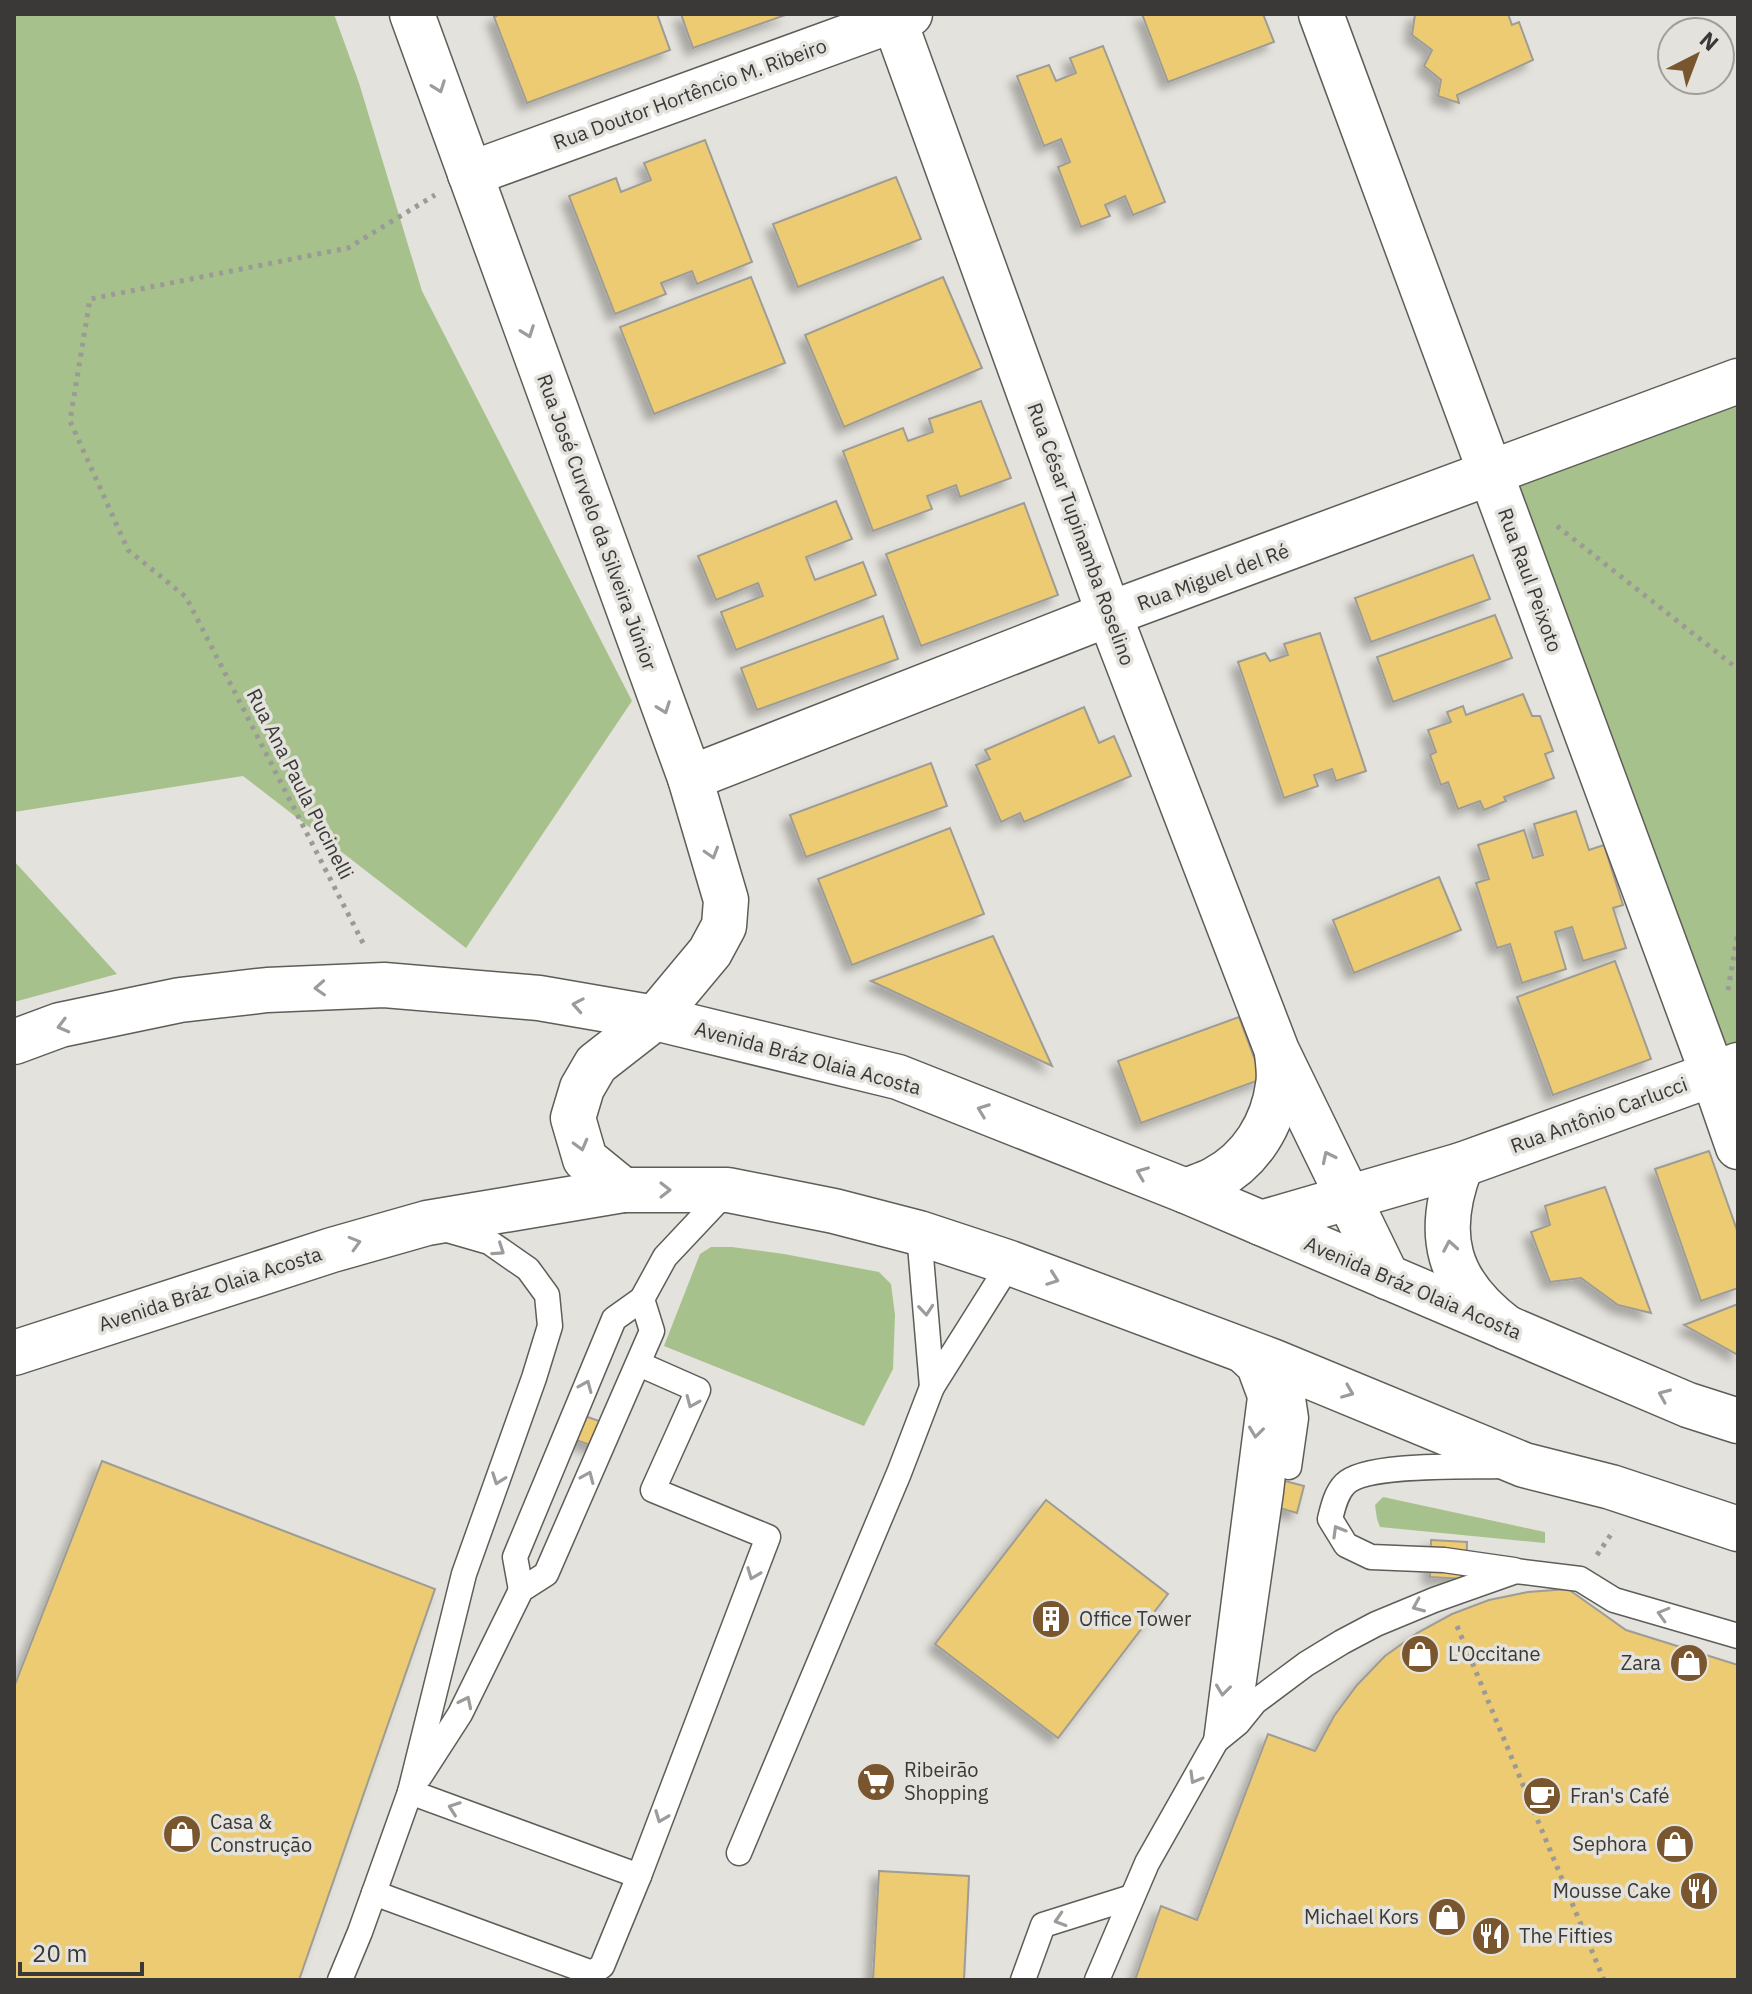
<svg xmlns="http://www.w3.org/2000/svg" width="1752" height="1994" font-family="'IBM Plex Sans',sans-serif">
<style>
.green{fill:#a7c18c}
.building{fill:#edcb72;stroke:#9e9c97;stroke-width:2;filter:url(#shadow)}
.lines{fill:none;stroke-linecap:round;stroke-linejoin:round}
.lane-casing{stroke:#5f5d58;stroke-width:27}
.street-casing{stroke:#5f5d58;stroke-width:47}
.secondary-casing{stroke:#5f5d58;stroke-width:47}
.path{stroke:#9c9a96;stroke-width:5;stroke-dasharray:4 6;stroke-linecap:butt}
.lane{stroke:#fff;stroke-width:24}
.street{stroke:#fff;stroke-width:44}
.secondary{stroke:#fff;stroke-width:44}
.oneway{stroke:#9c9c9b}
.labels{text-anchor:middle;stroke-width:7;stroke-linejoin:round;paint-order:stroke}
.street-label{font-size:20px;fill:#3a3937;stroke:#e4e2dc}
.poi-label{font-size:20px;fill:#3a3937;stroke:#e4e2dc;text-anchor:start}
</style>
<defs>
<filter id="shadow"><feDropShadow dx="-7" dy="7" stdDeviation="4" flood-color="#0004"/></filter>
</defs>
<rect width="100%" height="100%" fill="#e4e2dc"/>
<g class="green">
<path d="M14 14H334L359 83 422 291 632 701 466 948 243 776 14 812Z"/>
<path d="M1738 381V1065L1713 1075 1491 474Z"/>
<path d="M14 861 117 974 14 1002Z"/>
<path d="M711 1247H732L784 1254 879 1272 891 1284 895 1315 893 1369 864 1426 664 1346 700 1254Z"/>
<path d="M1383 1497 1545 1532V1543L1380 1527 1377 1519 1375 1505Z"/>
</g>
<g class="building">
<path d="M500 14H657L670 50 527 103 494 17Z"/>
<path d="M681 14H788L693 48Z"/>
<path d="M1142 14H1263L1274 42 1168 82Z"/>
<path d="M1415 14H1508L1512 25 1519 22 1533 60 1457 95 1459 103 1438 96 1441 80 1424 66 1432 50 1412 35Z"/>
<path d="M1103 46 1165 202 1133 215 1125 196 1105 205 1110 216 1081 227 1058 167 1070 162 1061 139 1044 146 1017 76 1049 65 1056 81 1076 73 1070 58Z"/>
<path d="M705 140 752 262 697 284 692 271 661 283 666 294 615 314 569 196 616 178 621 192 651 180 644 163Z"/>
<path d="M896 177 921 239 798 287 773 224Z"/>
<path d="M751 277 785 363 654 414 620 327Z"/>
<path d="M943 277 982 368 844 427 805 335Z"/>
<path d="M981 401 1011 478 960 497 956 485 927 496 932 509 873 531 843 451 903 428 908 441 933 432 929 419Z"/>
<path d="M836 501 852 539 806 557 815 580 863 562 876 595 736 650 721 612 763 596 758 583 716 600 698 556Z"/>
<path d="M1024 503 1058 595 921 646 886 554Z"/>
<path d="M1473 555 1490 599 1371 642 1355 598Z"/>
<path d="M1495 615 1512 658 1393 702 1377 657Z"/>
<path d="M883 616 898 659 757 710 741 668Z"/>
<path d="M1320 633 1366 771 1336 781 1332 769 1314 775 1318 786 1284 798 1238 662 1265 653 1270 661 1288 655 1284 644Z"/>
<path d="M1523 694 1532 716H1540L1553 751 1545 754 1554 778 1504 797 1506 801 1484 810 1480 801 1458 809 1448 782 1441 785 1430 755 1436 752 1428 730 1451 722 1447 712 1463 706 1466 715Z"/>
<path d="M1084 707 1099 743 1114 736 1131 776 1024 822 1020 813 1001 822 976 765 990 759 985 750Z"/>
<path d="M931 763 947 806 806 857 790 815Z"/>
<path d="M1576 811 1589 850 1604 845 1623 905 1613 908 1626 948 1583 961 1572 927 1555 932 1566 969 1522 983 1510 944 1497 948 1476 883 1489 879 1478 845 1524 830 1533 858 1543 855 1534 824Z"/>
<path d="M950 828 984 914 852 965 818 879Z"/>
<path d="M1439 877 1461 930 1354 973 1333 920Z"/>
<path d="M993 936 1052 1066 871 981Z"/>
<path d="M1615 961 1651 1059 1553 1095 1517 997Z"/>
<path d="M1239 1017 1262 1079 1141 1123 1118 1061Z"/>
<path d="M1709 1151 1738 1233V1288L1701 1301 1655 1169Z"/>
<path d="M1605 1187 1651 1313 1618 1305 1581 1278 1550 1282 1531 1232 1550 1225 1545 1206Z"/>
<path d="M1738 1304V1355L1684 1325Z"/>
<path d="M582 1415 619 1428 610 1452 573 1439Z"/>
<path d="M102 1461 435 1589 299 1980H14V1687Z"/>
<path d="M1262 1475 1304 1486 1297 1513 1255 1501Z"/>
<path d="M1046 1500 1168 1594 1058 1738 935 1644Z"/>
<path d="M1431 1540 1467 1542 1466 1579 1430 1577Z"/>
<path d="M1568 1589 1626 1630 1738 1665V1980H1135L1161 1906 1197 1920 1268 1734 1315 1751 1334 1716 1357 1685 1385 1656 1417 1633 1452 1614 1489 1600 1528 1592Z"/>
<path d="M879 1871 969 1876 964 1980H873Z"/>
</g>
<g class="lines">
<defs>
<g id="lane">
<path d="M919 1233 932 1387 1010 1263"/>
<path d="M1500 1466C1468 1467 1365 1463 1345 1484 1336 1493 1333 1507 1330 1519L1346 1545 1371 1557 1444 1560 1514 1570"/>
<path d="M1289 1467 1296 1418 1291 1385"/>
<path d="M521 1590 515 1557 614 1319 642 1299"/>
<path d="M1238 1722 1271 1492 1280 1410 1267 1371"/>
<path d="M1216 1741 1260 1397 1250 1370 1233 1354"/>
<path d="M420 1776 460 1714 521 1590 546 1574 652 1331 642 1299 665 1257 728 1190"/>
<path d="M410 1792 639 1876 768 1537 653 1490 698 1390 639 1364"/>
<path d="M739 1853 899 1473 932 1387"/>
<path d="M374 1893 592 1973 602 1966 639 1876"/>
<path d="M340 1980 360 1932 410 1792 464 1574 534 1378 550 1326 547 1295 528 1269 489 1242 444 1229"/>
<path d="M1023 1980 1043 1925 1132 1897"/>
<path d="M1097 1980 1147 1863 1216 1741 1238 1723 1255 1702 1306 1664 1342 1642 1376 1624 1434 1600 1516 1571 1580 1579 1614 1600 1738 1636"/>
</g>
<g id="street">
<path d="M412 14 690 778 726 900 724 926 710 952 655 1018"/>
<path d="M892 14 1109 614 1277 1051 1387 1277"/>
<path d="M1321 14 1713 1075 1738 1147"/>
<path d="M470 174 910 14"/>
<path d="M690 778 1109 614 1738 381"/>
<path d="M1461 1165C1434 1235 1447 1283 1507 1328"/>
<path d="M1186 1191C1195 1187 1206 1184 1215 1179 1251 1160 1273 1124 1278 1085 1280 1075 1278 1063 1277 1053"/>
<path d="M1261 1223 1461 1165 1738 1065"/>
</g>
<g id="secondary">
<path d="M14 1042 60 1025 180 1000 267 990 384 985 539 998 655 1018 898 1077 1186 1191 1688 1405 1738 1421"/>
<path d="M623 1190 585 1159 573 1118 582 1088 596 1064 655 1018"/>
<path d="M14 1353 332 1250 427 1223 623 1190H728L834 1211 919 1233 1010 1263 1272 1361 1524 1465 1611 1487 1738 1529"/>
</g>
</defs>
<use href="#lane" class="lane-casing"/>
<use href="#street" class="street-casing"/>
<use href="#secondary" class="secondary-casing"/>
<g class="path">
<path d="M1557 526 1738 669"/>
<path d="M363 943 186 597 128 550 70 421 90 299 348 248 435 195"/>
<path d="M1728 990 1738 931"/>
<path d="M1597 1555 1614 1530"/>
<path d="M1457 1626 1604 1980"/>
</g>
<use href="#lane" class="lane"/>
<use href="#street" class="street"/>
<use href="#secondary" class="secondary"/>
</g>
<defs><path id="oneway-chevron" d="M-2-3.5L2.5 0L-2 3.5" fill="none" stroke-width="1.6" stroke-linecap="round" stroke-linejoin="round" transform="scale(2)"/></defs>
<g class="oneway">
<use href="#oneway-chevron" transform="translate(439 87) rotate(70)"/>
<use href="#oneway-chevron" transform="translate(528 332) rotate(70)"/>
<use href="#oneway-chevron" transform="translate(664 708) rotate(70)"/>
<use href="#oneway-chevron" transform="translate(712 853) rotate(73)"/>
<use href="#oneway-chevron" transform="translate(320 988) rotate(177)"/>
<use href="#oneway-chevron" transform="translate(578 1005) rotate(-170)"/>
<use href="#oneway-chevron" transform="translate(63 1026) rotate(165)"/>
<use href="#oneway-chevron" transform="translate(983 1110) rotate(-159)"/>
<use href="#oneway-chevron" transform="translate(581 1145) rotate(75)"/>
<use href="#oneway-chevron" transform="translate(1328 1157) rotate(-116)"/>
<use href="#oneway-chevron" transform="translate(1142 1173) rotate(-158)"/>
<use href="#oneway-chevron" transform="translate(665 1190)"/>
<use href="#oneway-chevron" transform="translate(355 1243) rotate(-16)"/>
<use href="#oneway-chevron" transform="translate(1450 1246) rotate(-100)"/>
<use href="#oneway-chevron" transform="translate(499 1250) rotate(34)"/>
<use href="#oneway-chevron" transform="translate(1053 1279) rotate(20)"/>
<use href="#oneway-chevron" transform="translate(926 1310) rotate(85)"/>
<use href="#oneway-chevron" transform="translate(586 1386) rotate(-67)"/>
<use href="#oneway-chevron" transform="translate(1348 1392) rotate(22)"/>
<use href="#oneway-chevron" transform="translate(1664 1395) rotate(-157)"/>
<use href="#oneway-chevron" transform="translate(692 1402) rotate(113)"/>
<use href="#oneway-chevron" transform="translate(1256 1432) rotate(97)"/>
<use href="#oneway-chevron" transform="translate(588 1477) rotate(-67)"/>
<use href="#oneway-chevron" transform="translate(498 1479) rotate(110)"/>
<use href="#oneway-chevron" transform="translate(1338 1531) rotate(-120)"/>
<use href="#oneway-chevron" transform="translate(753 1574) rotate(111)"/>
<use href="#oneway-chevron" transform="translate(1418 1606) rotate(157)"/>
<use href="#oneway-chevron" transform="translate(1663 1614) rotate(-164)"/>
<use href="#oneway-chevron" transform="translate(1223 1690) rotate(97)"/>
<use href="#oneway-chevron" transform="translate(466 1702) rotate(-64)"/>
<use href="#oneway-chevron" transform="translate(1195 1778) rotate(120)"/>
<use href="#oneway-chevron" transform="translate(454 1808) rotate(-160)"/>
<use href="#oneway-chevron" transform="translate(661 1817) rotate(111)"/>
<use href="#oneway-chevron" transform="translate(1060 1920) rotate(163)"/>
</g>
<defs>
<symbol id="building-disc" viewBox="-11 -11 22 22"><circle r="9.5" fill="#7a562f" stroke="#e4e2dc"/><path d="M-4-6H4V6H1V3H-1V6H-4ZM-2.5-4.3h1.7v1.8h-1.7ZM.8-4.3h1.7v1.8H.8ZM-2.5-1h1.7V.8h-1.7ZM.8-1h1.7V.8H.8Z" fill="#fff"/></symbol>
<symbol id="shop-disc" viewBox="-11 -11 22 22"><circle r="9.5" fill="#7a562f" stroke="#e4e2dc"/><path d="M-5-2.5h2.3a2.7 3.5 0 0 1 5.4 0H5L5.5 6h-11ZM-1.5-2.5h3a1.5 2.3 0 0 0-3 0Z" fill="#fff"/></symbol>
<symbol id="supermarket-disc" viewBox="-11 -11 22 22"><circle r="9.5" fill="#7a562f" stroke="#e4e2dc"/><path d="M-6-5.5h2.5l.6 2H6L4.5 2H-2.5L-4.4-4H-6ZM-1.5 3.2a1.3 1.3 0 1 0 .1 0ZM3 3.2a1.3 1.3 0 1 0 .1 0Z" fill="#fff"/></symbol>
<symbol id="cafe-disc" viewBox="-11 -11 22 22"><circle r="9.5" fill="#7a562f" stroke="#e4e2dc"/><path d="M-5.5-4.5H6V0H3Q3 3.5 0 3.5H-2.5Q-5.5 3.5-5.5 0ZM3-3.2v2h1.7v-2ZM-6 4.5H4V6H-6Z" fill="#fff"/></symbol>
<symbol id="restaurant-disc" viewBox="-11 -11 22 22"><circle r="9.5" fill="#7a562f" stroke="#e4e2dc"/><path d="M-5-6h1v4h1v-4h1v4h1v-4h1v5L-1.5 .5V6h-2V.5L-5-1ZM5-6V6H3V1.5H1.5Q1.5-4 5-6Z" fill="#fff"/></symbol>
</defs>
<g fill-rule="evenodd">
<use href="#building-disc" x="1029" y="1597" width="44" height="44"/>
<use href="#shop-disc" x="1398" y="1632" width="44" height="44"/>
<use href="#shop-disc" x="1667" y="1641" width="44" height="44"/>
<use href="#supermarket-disc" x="854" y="1760" width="44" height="44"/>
<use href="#cafe-disc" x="1520" y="1774" width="44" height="44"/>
<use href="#shop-disc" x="160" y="1812" width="44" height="44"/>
<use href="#shop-disc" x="1653" y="1822" width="44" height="44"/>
<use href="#restaurant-disc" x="1677" y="1869" width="44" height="44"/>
<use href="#shop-disc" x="1425" y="1895" width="44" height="44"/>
<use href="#restaurant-disc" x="1469" y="1914" width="44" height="44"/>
</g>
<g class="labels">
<g class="street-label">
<text transform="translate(690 94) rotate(-20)" y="7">Rua Doutor Hortêncio M. Ribeiro</text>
<text transform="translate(597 522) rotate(70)" y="7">Rua José Curvelo da Silveira Júnior</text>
<text transform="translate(1081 534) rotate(70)" y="7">Rua César Tupinamba Roselino</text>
<text transform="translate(1213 577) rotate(-20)" y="7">Rua Miguel del Ré</text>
<text transform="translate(1530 580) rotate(70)" y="7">Rua Raul Peixoto</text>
<text transform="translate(300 784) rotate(63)" y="7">Rua Ana Paula Pucinelli</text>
<text transform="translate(808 1058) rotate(15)" y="7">Avenida Bráz Olaia Acosta</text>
<text transform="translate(1599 1115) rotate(-20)" y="7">Rua Antônio Carlucci</text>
<text transform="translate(1413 1288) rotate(23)" y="7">Avenida Bráz Olaia Acosta</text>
<text transform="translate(210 1289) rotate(-18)" y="7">Avenida Bráz Olaia Acosta</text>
</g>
<g class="poi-label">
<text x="1079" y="1626">Office Tower</text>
<text x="1448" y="1661">L'Occitane</text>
<text x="1661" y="1670" text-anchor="end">Zara</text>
<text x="904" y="1777">Ribeirão<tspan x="904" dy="23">Shopping</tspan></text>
<text x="1570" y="1803">Fran's Café</text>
<text x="210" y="1829">Casa &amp;<tspan x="210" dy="23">Construção</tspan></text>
<text x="1647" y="1851" text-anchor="end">Sephora</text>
<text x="1671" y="1898" text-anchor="end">Mousse Cake</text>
<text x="1419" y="1924" text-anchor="end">Michael Kors</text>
<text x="1519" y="1943">The Fifties</text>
</g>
</g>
<rect width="1752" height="1994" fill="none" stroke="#3a3937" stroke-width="32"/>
<g transform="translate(1696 56) rotate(42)"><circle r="38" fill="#e4e2dc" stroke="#a09e9a" stroke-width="2"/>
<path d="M0-6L14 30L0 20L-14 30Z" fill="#7a562f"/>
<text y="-12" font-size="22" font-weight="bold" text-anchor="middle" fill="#3a3937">N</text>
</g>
<path d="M20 1962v12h122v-12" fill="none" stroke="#3a3937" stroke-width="4"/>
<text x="32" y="1962" font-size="24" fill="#3a3937" stroke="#e4e2dc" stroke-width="6" paint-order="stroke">20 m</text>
</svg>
